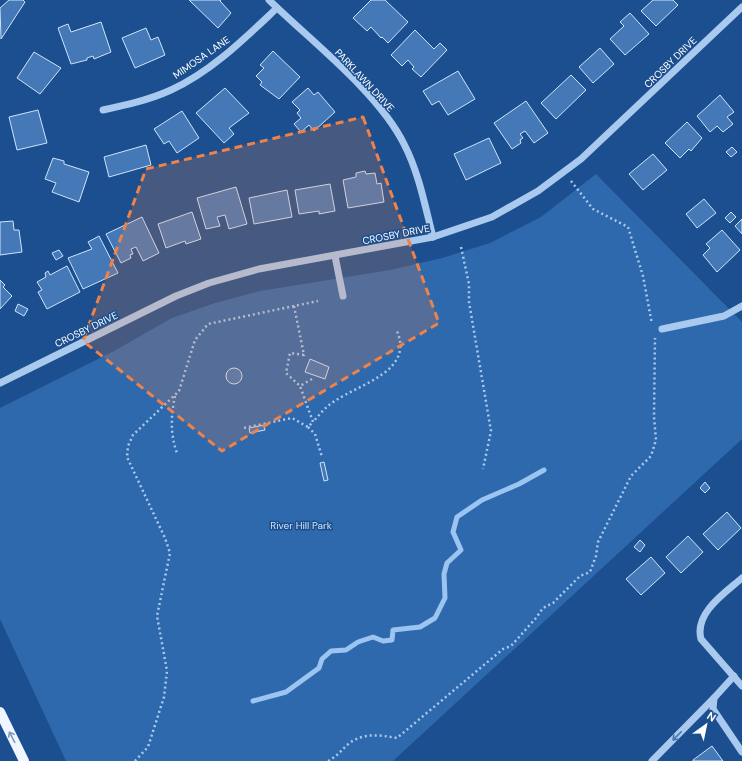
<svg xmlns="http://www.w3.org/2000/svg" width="742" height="761" font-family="'DM Sans',sans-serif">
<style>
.green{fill:#2e69ad}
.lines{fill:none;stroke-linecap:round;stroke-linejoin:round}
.stream{stroke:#9cc4f0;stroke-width:5}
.building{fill:#4478b7;stroke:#cfe3fa}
.path{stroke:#a9c9ee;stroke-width:2.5;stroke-dasharray:2 3;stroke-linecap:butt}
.minor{stroke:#a9c9ee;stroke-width:7}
.major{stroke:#f0f6ff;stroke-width:10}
.oneway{stroke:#4674ac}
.oneway2{stroke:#7b9ac1}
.marked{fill:#ee8249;fill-opacity:0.2;stroke:#ee8249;stroke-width:3;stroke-dasharray:8 5;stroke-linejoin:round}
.labels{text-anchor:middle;stroke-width:3;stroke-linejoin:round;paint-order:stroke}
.street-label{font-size:10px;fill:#fff;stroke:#1b4f8f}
.park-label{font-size:10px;fill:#cfe3fa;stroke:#1b4f8f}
</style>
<rect width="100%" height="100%" fill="#1b4f8f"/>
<path class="green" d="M596 174 742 322V439L393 761H66L0 619V408L114 351 172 318 215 303 260 291 390 270 442 258 490 243 541 217Z"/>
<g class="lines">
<path class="stream" d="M253 701 286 692 319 668 322 659 331 651 346 650 358 642 373 637 383 641 392 640 393 630 420 627 435 618 445 598 444 574 447 563 461 550 453 532 457 517 482 500 519 484 544 470"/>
</g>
<g class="building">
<path d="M9 0H23L25 2 1 39 0 8Z"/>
<path d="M189 0H221L220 1 231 13 218 28Z"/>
<path d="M371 0H385L408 22 388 43 382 37 381 38 371 27 367 31 353 18Z"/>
<path d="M653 0H673L678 5 656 26 641 11Z"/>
<path d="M630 13 649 34 625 55 610 39 624 26 620 22Z"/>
<path d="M101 22 111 52 94 59 93 56 87 58V60L71 64 58 28 68 24 71 32Z"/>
<path d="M146 28 151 40 158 37 165 55 135 68 122 38Z"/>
<path d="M415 30 434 49 440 43 447 50 421 77 412 69 414 67 408 60 402 66 391 55Z"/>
<path d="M600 48 614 64 593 83 579 67Z"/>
<path d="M273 51 300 77 279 99 260 85 262 82 256 76 264 68 260 65Z"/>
<path d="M34 52 61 68 40 94 17 78Z"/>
<path d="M458 71 475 99 448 115 439 101 432 105 423 91Z"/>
<path d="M571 75 586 90 556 119 541 103Z"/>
<path d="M225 88 249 113 229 128 234 134 224 143 196 113Z"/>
<path d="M308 88 314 95 318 92 335 112 314 131 309 125 301 132 294 124 301 118 297 113 300 110 292 102Z"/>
<path d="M720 95 734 112 727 117 733 124 723 132 717 126 710 132 697 116Z"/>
<path d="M526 101 548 133 534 143 525 131 520 134 523 138 520 140 521 143 512 149 494 123Z"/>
<path d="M38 110 47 143 17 150 9 117Z"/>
<path d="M182 111 199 138 177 153 169 141 164 144 154 129Z"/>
<path d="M687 122 702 138 691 151 689 149 680 158 665 143Z"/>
<path d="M489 138 501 163 466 180 454 154Z"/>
<path d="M146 145 151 165 109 177 104 157Z"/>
<path d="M732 147 737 152 731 157 726 152Z"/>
<path d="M653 154 667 170 643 190 629 174Z"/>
<path d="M53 158 64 161V164L89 172 79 202 52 192 56 183 45 179Z"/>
<path d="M365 171 366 174 375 173 377 184 381 183 384 202 348 208 343 180 356 177V173Z"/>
<path d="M330 184 335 211 319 214V211L299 214 295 190Z"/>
<path d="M236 187 247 224 229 229 225 215 217 217 220 226 206 229 197 198Z"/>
<path d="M287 190 292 217 254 224 249 198Z"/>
<path d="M704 199 716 213 697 228 686 214Z"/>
<path d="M192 212 201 239 186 244 185 241 166 248 158 224Z"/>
<path d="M731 212 736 217 730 223 725 218Z"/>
<path d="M142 217 159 253 143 261 136 247 131 249 133 254 130 255 131 258 121 263 106 234Z"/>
<path d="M742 219V234L735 226Z"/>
<path d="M13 221 14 230H19L22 252 0 255V222Z"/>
<path d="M722 230 740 250 717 272 703 255 710 248 706 244Z"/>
<path d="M99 236 118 273 83 289 68 258 92 249 88 242Z"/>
<path d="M59 250 63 256 56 260 52 253Z"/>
<path d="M67 266 80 292 47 309 38 292 42 290 37 282 46 277 45 273 48 271 50 275Z"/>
<path d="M0 280 5 285 3 287 12 296 0 309Z"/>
<path d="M18 304 28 309 24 316 15 311Z"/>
<path d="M310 359 329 367 325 379 305 372Z"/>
<circle cx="234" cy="376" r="8"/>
<path d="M264 425 265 430 250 433 249 428Z"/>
<path d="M324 462 328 480 324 481 320 463Z"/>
<path d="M705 482 710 488 705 493 700 488Z"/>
<path d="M727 512 741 528 718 550 703 534Z"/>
<path d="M688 536 703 552 681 573 666 557Z"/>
<path d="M640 540 645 545 640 552 634 547Z"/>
<path d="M651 557 665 573 641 595 626 579Z"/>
<path d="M712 746 723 761H693V760Z"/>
</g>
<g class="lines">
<g class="path">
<path d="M571 181 593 209 628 227 643 276 652 324"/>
<path d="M461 247 469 284V302L491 431 483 469"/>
<path d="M294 306 304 355 290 353 286 373 300 386"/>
<path d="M312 379 300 386 313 422C320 414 326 406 335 401 361 383 416 371 396 329"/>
<path d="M175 396C171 415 170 434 177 453"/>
<path d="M308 427 315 434 322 457"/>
<path d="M244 428 292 418 308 427 313 422"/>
<path d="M135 761 148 747 164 697 167 671 157 616 170 553 165 538 127 457 128 446 133 435 179 391 195 340 208 324 318 301"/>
<path d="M328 761C336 757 341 751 347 745 362 732 379 735 397 738L503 649 511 646 536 618 543 608 553 603 580 576 590 572 596 556 598 542 631 476 651 456 656 440 654 417 655 338"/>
</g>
<g class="minor">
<path d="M269 0C311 41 378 92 404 144 419 173 425 206 433 237"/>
<path d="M103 110C126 105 149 100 171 90 211 72 245 38 277 8"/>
<path d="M335 256 343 296"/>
<path d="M662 329 724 316 742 306"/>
<path d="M0 383 176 296 209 283 259 269 433 237 492 217 538 191 581 159 742 7"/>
<path d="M742 578C725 593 694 613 701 639L742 686"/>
<path d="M734 676 714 698 713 709 742 752"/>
<path d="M652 761 714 698"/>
</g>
<path class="major" d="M0 712 24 761"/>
</g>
<defs><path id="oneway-shaft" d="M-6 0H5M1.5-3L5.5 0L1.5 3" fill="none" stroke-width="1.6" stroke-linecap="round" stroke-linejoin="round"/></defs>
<use class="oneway" href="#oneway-shaft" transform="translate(677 736) rotate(135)"/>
<use class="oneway2" href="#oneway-shaft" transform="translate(12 737) rotate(-117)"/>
<path class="marked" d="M363 117 439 323 222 451 83 341 146 169Z"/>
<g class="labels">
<g class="street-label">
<text transform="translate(201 57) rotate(-35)" y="4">MIMOSA LANE</text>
<text transform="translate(670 62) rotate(-44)" y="4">CROSBY DRIVE</text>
<text transform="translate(365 80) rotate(47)" y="4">PARKLAWN DRIVE</text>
<text transform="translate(396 234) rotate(-11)" y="4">CROSBY DRIVE</text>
<text transform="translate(86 329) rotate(-26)" y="4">CROSBY DRIVE</text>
</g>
<g class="park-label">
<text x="301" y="529">River Hill Park</text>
</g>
</g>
<g transform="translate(706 725) rotate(33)" stroke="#1b4f8f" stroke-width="3" paint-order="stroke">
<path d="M0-3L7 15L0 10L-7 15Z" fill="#ffffff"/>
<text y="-6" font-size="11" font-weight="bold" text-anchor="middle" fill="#ffffff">N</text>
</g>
</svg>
